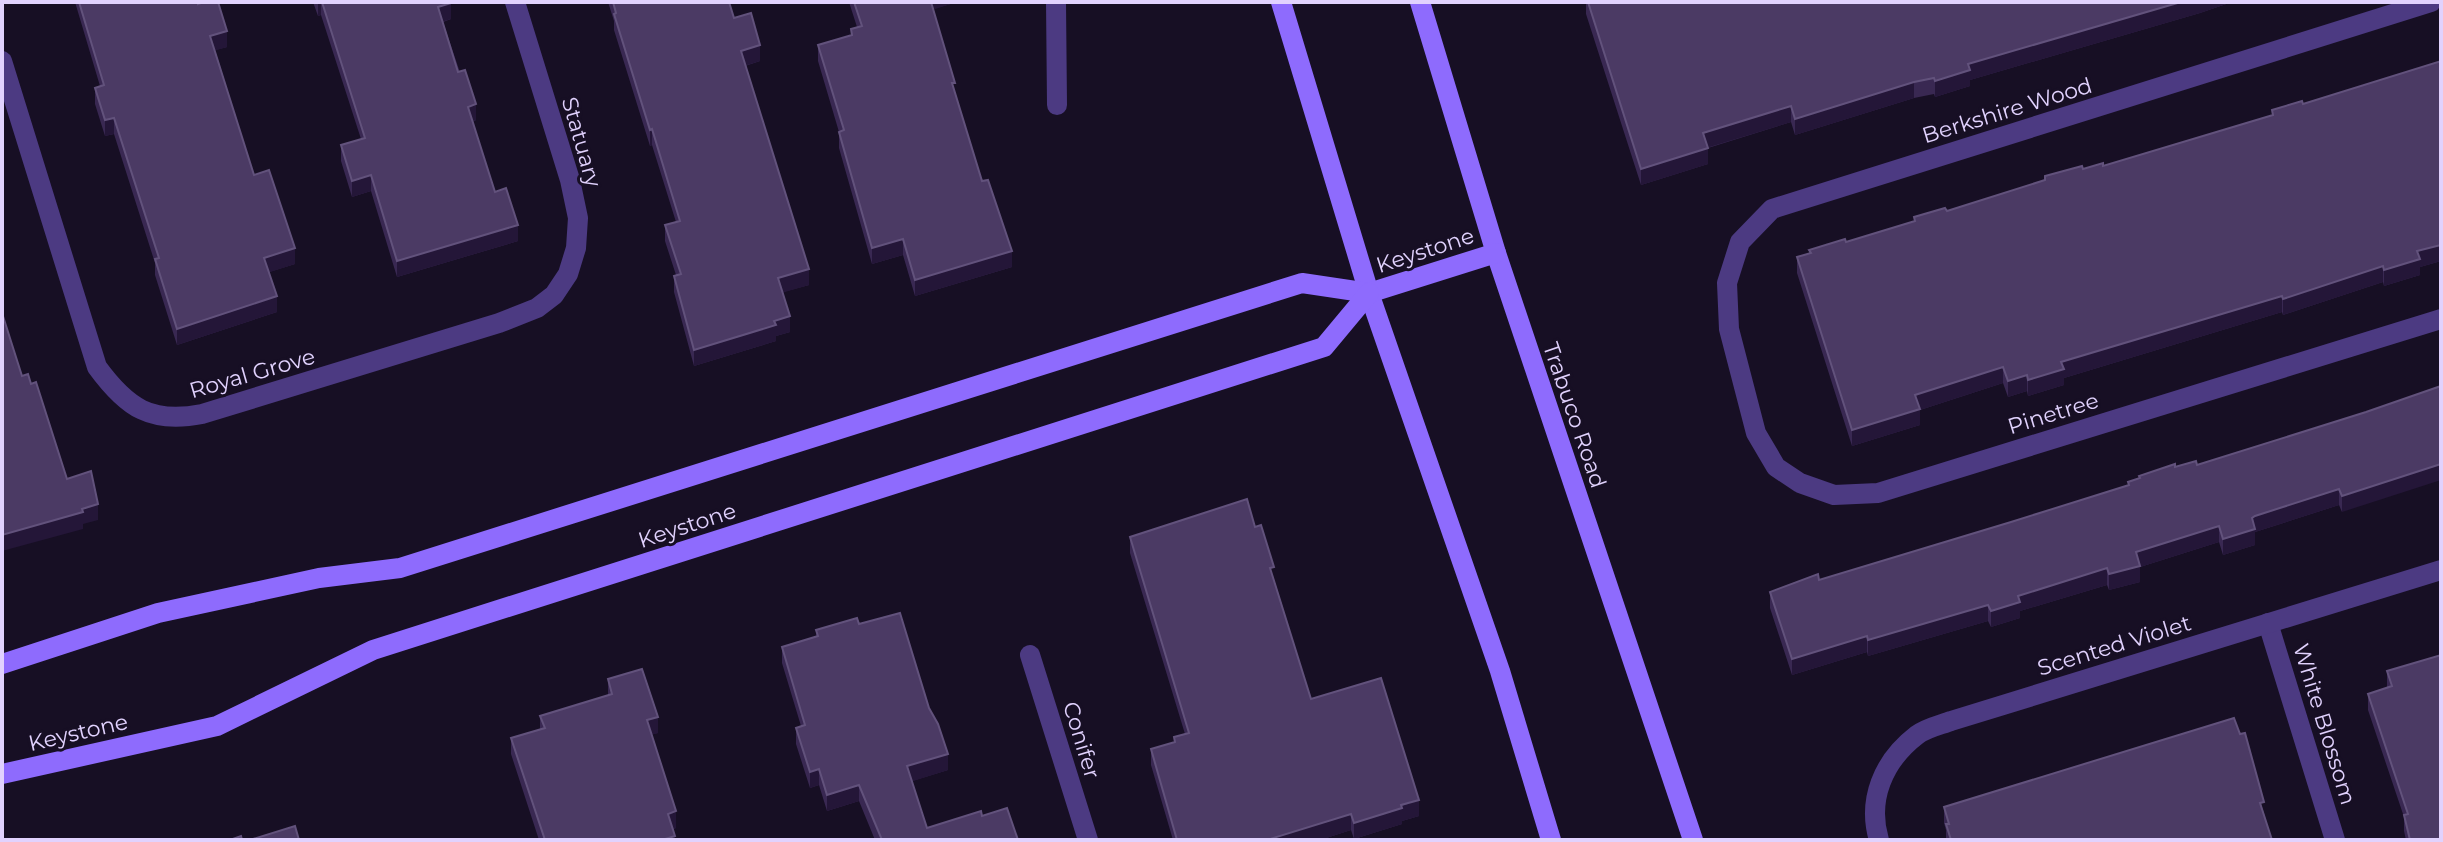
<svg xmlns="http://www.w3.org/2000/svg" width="2443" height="842" font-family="Montserrat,sans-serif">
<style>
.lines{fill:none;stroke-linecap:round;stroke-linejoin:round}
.street{stroke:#4c3a82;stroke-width:20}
.secondary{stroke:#8e6bfd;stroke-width:20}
.wall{fill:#392852}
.shaded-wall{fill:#241638}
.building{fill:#4b3a64;stroke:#62527c;stroke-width:2}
.labels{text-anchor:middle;stroke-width:6;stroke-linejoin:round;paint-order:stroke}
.street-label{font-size:22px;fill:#e1d2fe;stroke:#170f24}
</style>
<rect width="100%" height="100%" fill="#170f24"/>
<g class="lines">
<g class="street">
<path d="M1056 2 1057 105"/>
<path d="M2431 2 1772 209 1740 242 1727 283 1729 329 1756 433 1776 467 1800 483 1834 495 1878 493 2441 319"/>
<path d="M2 61 97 367C127 408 151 424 202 414L499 323 537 308 554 295 568 274 576 248 578 218 570 180 515 2"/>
<path d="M2268 623 2335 840"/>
<path d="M1030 655 1088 840"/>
<path d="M1879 840C1867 800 1883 761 1917 735 1926 728 1940 725 1951 721L2441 570"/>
</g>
<g class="secondary">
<path d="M1281 2 1369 293 1500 671 1551 840"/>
<path d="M1420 2 1496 253 1693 840"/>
<path d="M2 664 158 613 319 578 400 568 1302 283 1369 293 1496 253"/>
<path d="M2 774 217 726 373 650 1324 347 1369 293"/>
</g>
</g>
<g class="wall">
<path d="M75 2H198L227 47 215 50 254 175 295 264 269 272 277 312 177 345 155 275V263L114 134 105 136 95 104V88L100 86Z"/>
<path d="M313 2H450L451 19 443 22 476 120 472 122 495 192 518 241 397 277 371 191 352 197 341 161V145L361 139 321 15 318 16Z"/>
<path d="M608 2H729L734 18 760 61 745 66 809 285 783 292 790 332 776 336V341L694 366 674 292V276L676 275 665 241V225L676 222 652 145 650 146 614 30V21Z"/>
<path d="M849 2H957L933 9 955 94 982 181 1012 267 915 296 903 255 872 264 839 148V132L818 61V45L851 35V29L857 27Z"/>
<path d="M1586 2H2232L2200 13 1970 80V86L1935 97 1934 94 1914 98 1795 135 1791 122 1708 148V164L1641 185 1586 14Z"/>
<path d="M2441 61V261L2420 267V275L2384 286 2383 282 2283 315 2282 312 2064 378V385L2028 396 2027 391 2008 397 2003 383 1920 410V425L1852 446 1797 273V257L1809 254V250L1846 242 1914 221V217L1947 211 2083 169 2103 166 2272 115V110L2303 104Z"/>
<path d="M2366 412 2342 512 2339 505 2255 532V545L2223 555 2219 542 2140 567V582L2109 590 2107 585 2020 611V618L1991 627 1988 621 1868 656 1867 652 1792 675 1770 608V592L1819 580 2011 522 2128 485V482L2175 467 2197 465Z"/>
<path d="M1255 527 1274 579 1311 699 1419 816 1402 821V824L1354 839 1351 830 1320 840H1173L1151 765V749L1174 742V737L1185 734 1130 553V537Z"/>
<path d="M859 624 948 770 912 781 927 828 982 816 1018 840H875L859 801 827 811 819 785 810 788 796 744V728L801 726 782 663V647L816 637V630Z"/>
<path d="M2387 671 2441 840H2406L2404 831V817L2368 710V694L2387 688Z"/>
<path d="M608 679 658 733 652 734 676 828 673 829 675 840H539L511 754V738L540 729V716L608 695Z"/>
<path d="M2240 734 2272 840H1946V830L1944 823V807Z"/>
</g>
<g class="shaded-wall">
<path d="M318 2H321V15L318 16Z"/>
<path d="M929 2H957L929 11Z"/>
<path d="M2181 2H2232L2200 13 1970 80V86L1935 97V81L1968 64Z"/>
<path d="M451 3V19L438 23V7Z"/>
<path d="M227 31V47L210 52V36Z"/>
<path d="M760 45V61L741 67V51Z"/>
<path d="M1914 82V98L1795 135V119Z"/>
<path d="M476 104V120L468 123V107Z"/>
<path d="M1791 106V122L1703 149V133Z"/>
<path d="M114 118V134L105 136V120Z"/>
<path d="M652 129V145L650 146V130Z"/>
<path d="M1708 148V164L1641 185V169Z"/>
<path d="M371 175V191L352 197V181Z"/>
<path d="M518 225V241L397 277V261Z"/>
<path d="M903 239V255L872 264V248Z"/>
<path d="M2441 245V261L2420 267V275L2384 286V270L2417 251Z"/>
<path d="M295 248V264L264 274V258Z"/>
<path d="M1012 251V267L915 296V280Z"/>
<path d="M2383 266V282L2283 315V299Z"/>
<path d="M809 269V285L778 294V278Z"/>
<path d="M277 296V312L177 345V329Z"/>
<path d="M2282 296V312L2064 378V385L2028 396V380L2061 362Z"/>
<path d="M790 316V332L776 336V341L694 366V350L774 321Z"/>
<path d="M2003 367V383L1920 410V425L1852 446V430L1915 395Z"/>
<path d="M2027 375V391L2008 397V381Z"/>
<path d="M2441 464V480L2342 512V496Z"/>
<path d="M2339 489V505L2255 532V545L2223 555V539L2255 516Z"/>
<path d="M98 504V520L83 524V529L2 551V535Z"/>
<path d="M2219 526V542L2140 567V582L2109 590V574L2136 552Z"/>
<path d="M2107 568V585L2020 611V618L1991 627V611L2018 596Z"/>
<path d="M1988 605V621L1868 656V640Z"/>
<path d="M1867 636V652L1792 675V659Z"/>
<path d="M658 717V733L647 736V720Z"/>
<path d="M948 754V770L907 783V766Z"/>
<path d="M819 769V785L810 788V772Z"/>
<path d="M859 785V801L827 811V795Z"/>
<path d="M1419 800V816L1402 821V824L1354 839V823Z"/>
<path d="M676 811V828L668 830V814Z"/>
<path d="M1351 814V830L1320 840H1267Z"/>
<path d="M675 836V840H662Z"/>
</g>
<g class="building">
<path d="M79 2H198V4L204 2H218L227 31 210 36 254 175 269 170 295 248 264 258 277 296 177 329 155 259 159 258 114 118 105 120 95 88 104 85Z"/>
<path d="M322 2H450L451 3 438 7 458 72 465 70 476 104 468 107 495 192 506 188 518 225 397 261 371 175 352 181 341 145 365 138Z"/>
<path d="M613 2H729L734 18 751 13 760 45 741 51 809 269 778 278 790 316 774 321 776 325 694 350 674 276 681 274 665 225 680 221 652 129 650 130 614 14 616 13Z"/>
<path d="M854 2H931L955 83H952L982 181 988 180 1012 251 915 280 903 239 872 248 839 132 844 130 818 45 852 35 851 29 862 26Z"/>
<path d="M1588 2H2181L1968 64 1970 70 1935 81 1934 78 1914 82 1795 119 1791 106 1703 133 1708 148 1641 169Z"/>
<path d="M2441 61V245L2417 251 2420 259 2384 270 2383 266 2283 299 2282 296 2061 362 2064 369 2028 380 2027 375 2008 381 2003 367 1915 395 1920 409 1852 430 1797 257 1811 253 1809 250 1845 239 1846 242 1915 221 1914 217 1945 208 1947 211 2045 180V176L2082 166 2083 169 2103 163V166L2273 115 2272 110 2302 101 2303 104Z"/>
<path d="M2 313 22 376 28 374 31 384 36 382 67 479 91 471 98 504 82 509 83 512 2 535Z"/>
<path d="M2441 386V464L2342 496 2339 489 2255 516 2252 518 2255 529 2223 539 2219 526 2136 552 2140 566 2109 574 2107 568 2018 596 2020 602 1991 611 1988 605 1868 640 1867 636 1792 659 1770 592 1818 574 1819 580 2011 522 2129 485 2128 482 2140 478 2139 476 2175 464V467L2196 461 2197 465 2366 412Z"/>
<path d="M1247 499 1255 527 1261 525 1274 567 1270 568 1311 699 1381 678 1419 800 1401 805 1402 808 1354 823 1351 814 1267 840H1177L1151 749 1175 742 1174 737 1189 733 1130 537Z"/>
<path d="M900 613 929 708 938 724 948 754 907 766 927 828 981 811 982 816 1007 808 1018 840H882L859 785 827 795 819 769 810 772 796 728 805 725 782 647 818 636 816 630 857 618 859 624Z"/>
<path d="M2441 655V840H2410L2404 815 2408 814 2368 694 2392 686 2387 671Z"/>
<path d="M642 669 658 717 647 720 676 811 668 814 675 836 662 840H545L511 738 545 728 540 716 612 694 608 679Z"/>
<path d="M2234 718 2240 734 2245 733 2264 802 2260 803 2272 840H1951L1946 824H1949L1944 807Z"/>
<path d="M295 826 299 840H250Z"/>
<path d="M241 836 242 840H230Z"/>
</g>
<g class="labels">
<g class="street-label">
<text transform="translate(2007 110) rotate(-17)" y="8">Berkshire Wood</text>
<text transform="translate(582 142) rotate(74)" y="8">Statuary</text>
<text transform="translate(1425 250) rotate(-18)" y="8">Keystone</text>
<text transform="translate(252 373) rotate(-16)" y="8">Royal Grove</text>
<text transform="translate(2053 413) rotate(-17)" y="8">Pinetree</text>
<text transform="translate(1575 415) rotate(71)" y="8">Trabuco Road</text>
<text transform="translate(687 525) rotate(-18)" y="8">Keystone</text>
<text transform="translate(2114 645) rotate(-17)" y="8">Scented Violet</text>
<text transform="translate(2325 724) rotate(73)" y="8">White Blossom</text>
<text transform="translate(78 732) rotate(-13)" y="8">Keystone</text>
<text transform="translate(1082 740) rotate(73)" y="8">Conifer</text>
</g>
</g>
<rect width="2443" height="842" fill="none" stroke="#e1d2fe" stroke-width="8"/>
</svg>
